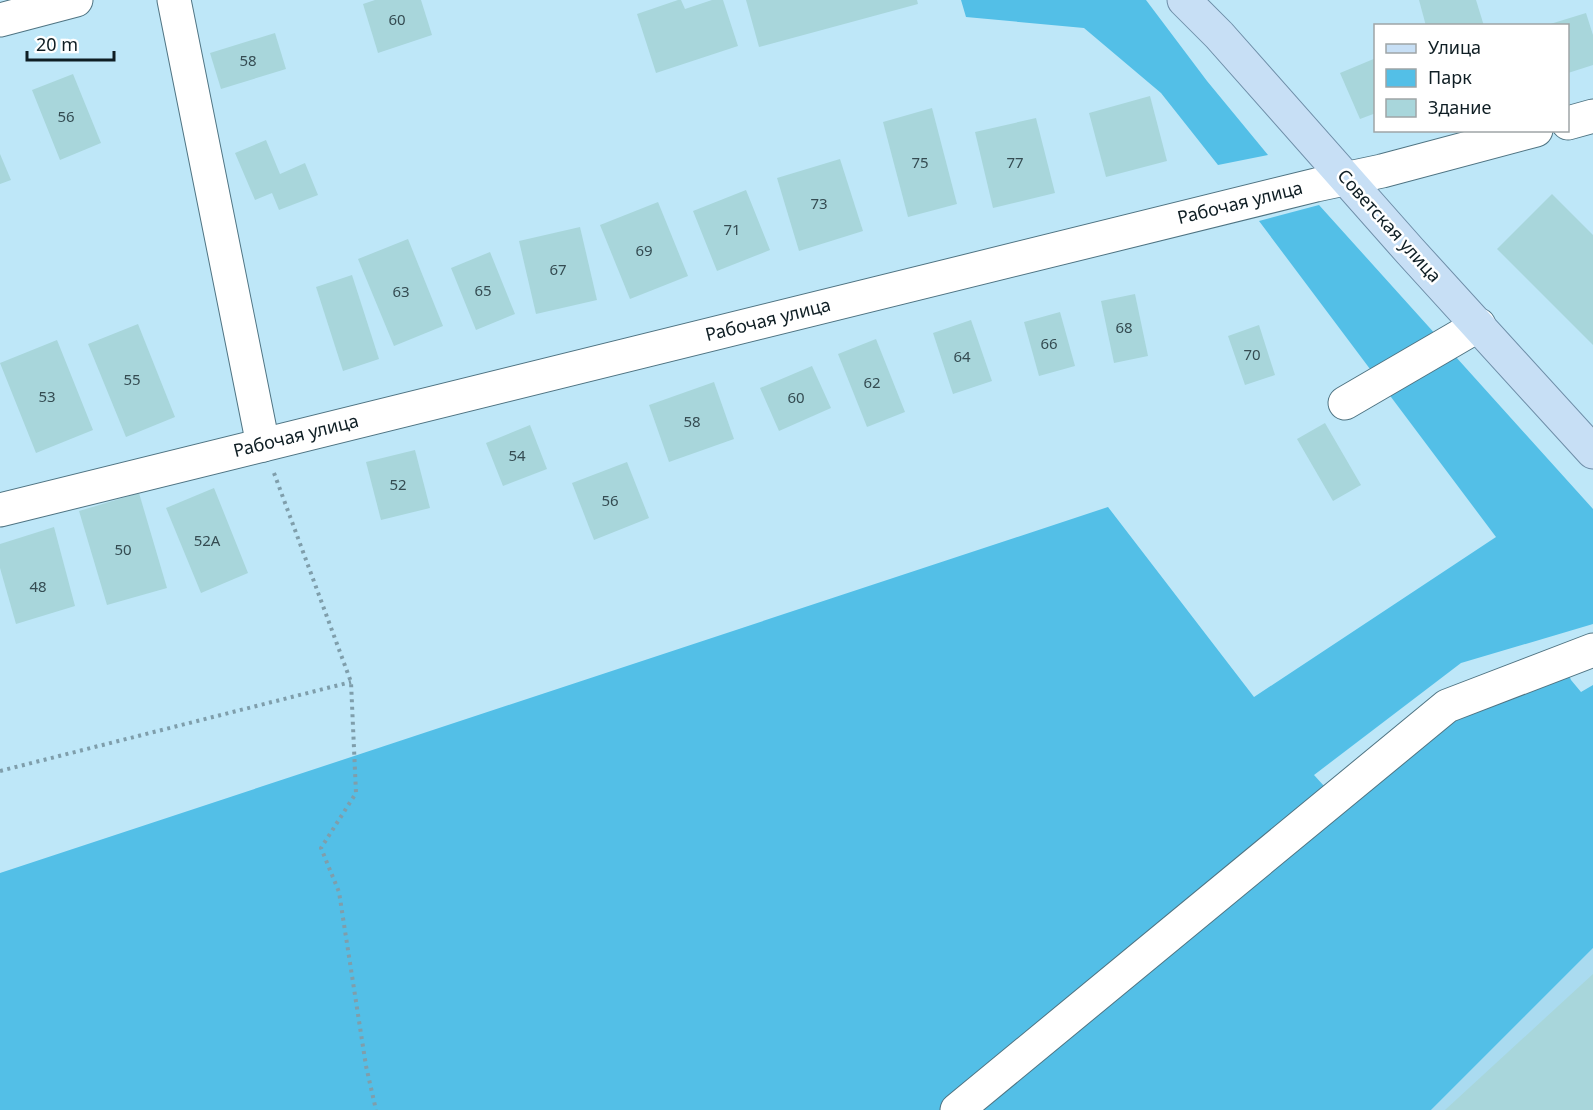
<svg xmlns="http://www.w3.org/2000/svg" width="1593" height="1110" font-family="'Noto Sans',sans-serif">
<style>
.built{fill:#aadbf0}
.green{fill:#53bfe7}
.building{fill:#a8d6db}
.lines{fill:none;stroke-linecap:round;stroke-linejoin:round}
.minor-casing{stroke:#4f7483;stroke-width:35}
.major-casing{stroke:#6e8ea8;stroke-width:35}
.path{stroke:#7f9eab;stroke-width:4;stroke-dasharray:3 4.5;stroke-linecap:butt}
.minor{stroke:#fff;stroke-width:33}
.major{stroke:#c7dff5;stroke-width:33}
.labels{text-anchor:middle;stroke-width:5;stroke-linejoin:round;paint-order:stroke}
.number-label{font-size:15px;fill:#354c52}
.street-label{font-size:18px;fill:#0f1e24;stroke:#fff}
</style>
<rect width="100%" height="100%" fill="#bee7f8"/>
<path class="built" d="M1593 948V1110H1431Z"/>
<g class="green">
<path d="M961 0H1146L1207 81 1268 155 1218 165 1161 93 1084 28 966 17Z"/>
<path d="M1319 205 1593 509V624L1461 663 1314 775 1334 797 1447 706 1563 661 1571 680 1581 692 1593 685V948L1431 1110H0V873L1108 507 1254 697 1496 537 1259 221Z"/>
</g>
<g class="building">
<path d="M375 0H421L432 35 378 53 363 4Z"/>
<path d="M678 0H681L685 9 712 0H723L738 46 656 73 637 14Z"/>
<path d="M746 0H917L918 4 759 47Z"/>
<path d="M1419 0H1476L1484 26H1426Z"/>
<path d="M1586 13 1593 35V65L1568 73V26L1547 25Z"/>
<path d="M275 33 286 69 221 89 210 53Z"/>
<path d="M1376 58V113L1360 119 1340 73Z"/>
<path d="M73 74 101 143 60 160 32 90Z"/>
<path d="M1150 96 1167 161 1106 177 1089 113Z"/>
<path d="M932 108 957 204 908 217 883 122Z"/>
<path d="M1036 118 1055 193 993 208 975 132Z"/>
<path d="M266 140 280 174 305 163 318 195 279 210 272 193 255 200 235 153Z"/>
<path d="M0 154 11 180 0 184Z"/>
<path d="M840 159 863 231 799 251 777 178Z"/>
<path d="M746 190 770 250 717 271 693 211Z"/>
<path d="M1552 194 1593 235V345L1497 249Z"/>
<path d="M658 202 688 276 630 299 600 225Z"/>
<path d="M580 227 597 300 536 314 519 241Z"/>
<path d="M408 239 443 326 394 346 358 259Z"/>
<path d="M490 252 515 314 476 330 451 268Z"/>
<path d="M352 275 379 359 343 371 316 287Z"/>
<path d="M1135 294 1148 356 1114 363 1101 301Z"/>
<path d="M1060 312 1075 366 1039 376 1024 322Z"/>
<path d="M971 320 992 381 953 394 933 333Z"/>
<path d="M138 324 175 417 126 437 88 344Z"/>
<path d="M1259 325 1275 375 1245 385 1228 336Z"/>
<path d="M876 339 905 412 867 427 838 354Z"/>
<path d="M57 340 93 430 36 453 0 363Z"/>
<path d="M812 366 831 408 779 431 760 388Z"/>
<path d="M714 382 734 439 669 462 649 405Z"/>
<path d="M1325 423 1361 485 1333 501 1297 439Z"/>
<path d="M530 425 547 469 503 486 486 443Z"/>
<path d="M415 450 430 508 381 520 366 462Z"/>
<path d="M627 462 649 518 594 540 572 483Z"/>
<path d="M214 488 248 573 201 593 166 508Z"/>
<path d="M139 493 167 588 107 605 79 511Z"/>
<path d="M54 527 75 606 16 624 0 568V544Z"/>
<path d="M1593 974V1110H1445Z"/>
</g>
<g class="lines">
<defs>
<g id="minor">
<path d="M174 0 263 445"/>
<path d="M0 20 76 0"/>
<path d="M1568 123 1593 116"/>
<path d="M1345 403 1479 325"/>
<path d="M0 510 1316 185 1382 171 1536 130"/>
<path d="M957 1110 1447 706 1593 650"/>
</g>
<path id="major" d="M1184 0 1219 35 1410 251 1593 452"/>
</defs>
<use href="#minor" class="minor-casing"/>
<use href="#major" class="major-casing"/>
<g class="path">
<path d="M274 473 351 682 356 793 321 848 339 892 366 1066 376 1110"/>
<path d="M0 771 351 682"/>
</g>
<use href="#minor" class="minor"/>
<use href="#major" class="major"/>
</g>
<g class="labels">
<g class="number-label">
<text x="397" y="25">60</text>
<text x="248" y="66">58</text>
<text x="66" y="122">56</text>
<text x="920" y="168">75</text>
<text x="1015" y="168">77</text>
<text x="819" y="209">73</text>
<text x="732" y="235">71</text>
<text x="644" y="256">69</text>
<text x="558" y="275">67</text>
<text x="483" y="296">65</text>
<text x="401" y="297">63</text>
<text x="1124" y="333">68</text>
<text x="1049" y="349">66</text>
<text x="1252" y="360">70</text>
<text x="962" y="362">64</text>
<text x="132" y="385">55</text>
<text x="872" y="388">62</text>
<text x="47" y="402">53</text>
<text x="796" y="403">60</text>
<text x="692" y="427">58</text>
<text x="517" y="461">54</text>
<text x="398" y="490">52</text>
<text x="610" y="506">56</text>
<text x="207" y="546">52А</text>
<text x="123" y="555">50</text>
<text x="38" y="592">48</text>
</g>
<g class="street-label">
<text transform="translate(1240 203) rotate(-14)" y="6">Рабочая улица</text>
<text transform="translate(1389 226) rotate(48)" y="6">Советская улица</text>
<text transform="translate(768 320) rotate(-14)" y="6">Рабочая улица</text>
<text transform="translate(296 436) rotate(-14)" y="6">Рабочая улица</text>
</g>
</g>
<rect x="1374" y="24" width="195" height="108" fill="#ffffff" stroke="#9fa5a7" stroke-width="1.5"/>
<rect x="1386" y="44" width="30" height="9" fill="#c7dff5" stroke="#9fa5a7" stroke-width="1.5"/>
<text x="1428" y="54" font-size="18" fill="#0f1e24">Улица</text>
<rect x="1386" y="69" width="30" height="18" fill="#53bfe7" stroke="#9fa5a7" stroke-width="1.5"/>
<text x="1428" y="84" font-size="18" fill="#0f1e24">Парк</text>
<rect x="1386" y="99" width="30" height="18" fill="#a8d6db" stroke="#9fa5a7" stroke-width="1.5"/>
<text x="1428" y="114" font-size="18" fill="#0f1e24">Здание</text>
<path d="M27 51v9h87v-9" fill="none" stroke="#0f1e24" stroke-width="3"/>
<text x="36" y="51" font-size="18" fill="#0f1e24" stroke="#ffffff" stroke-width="4.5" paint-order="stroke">20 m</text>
</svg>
